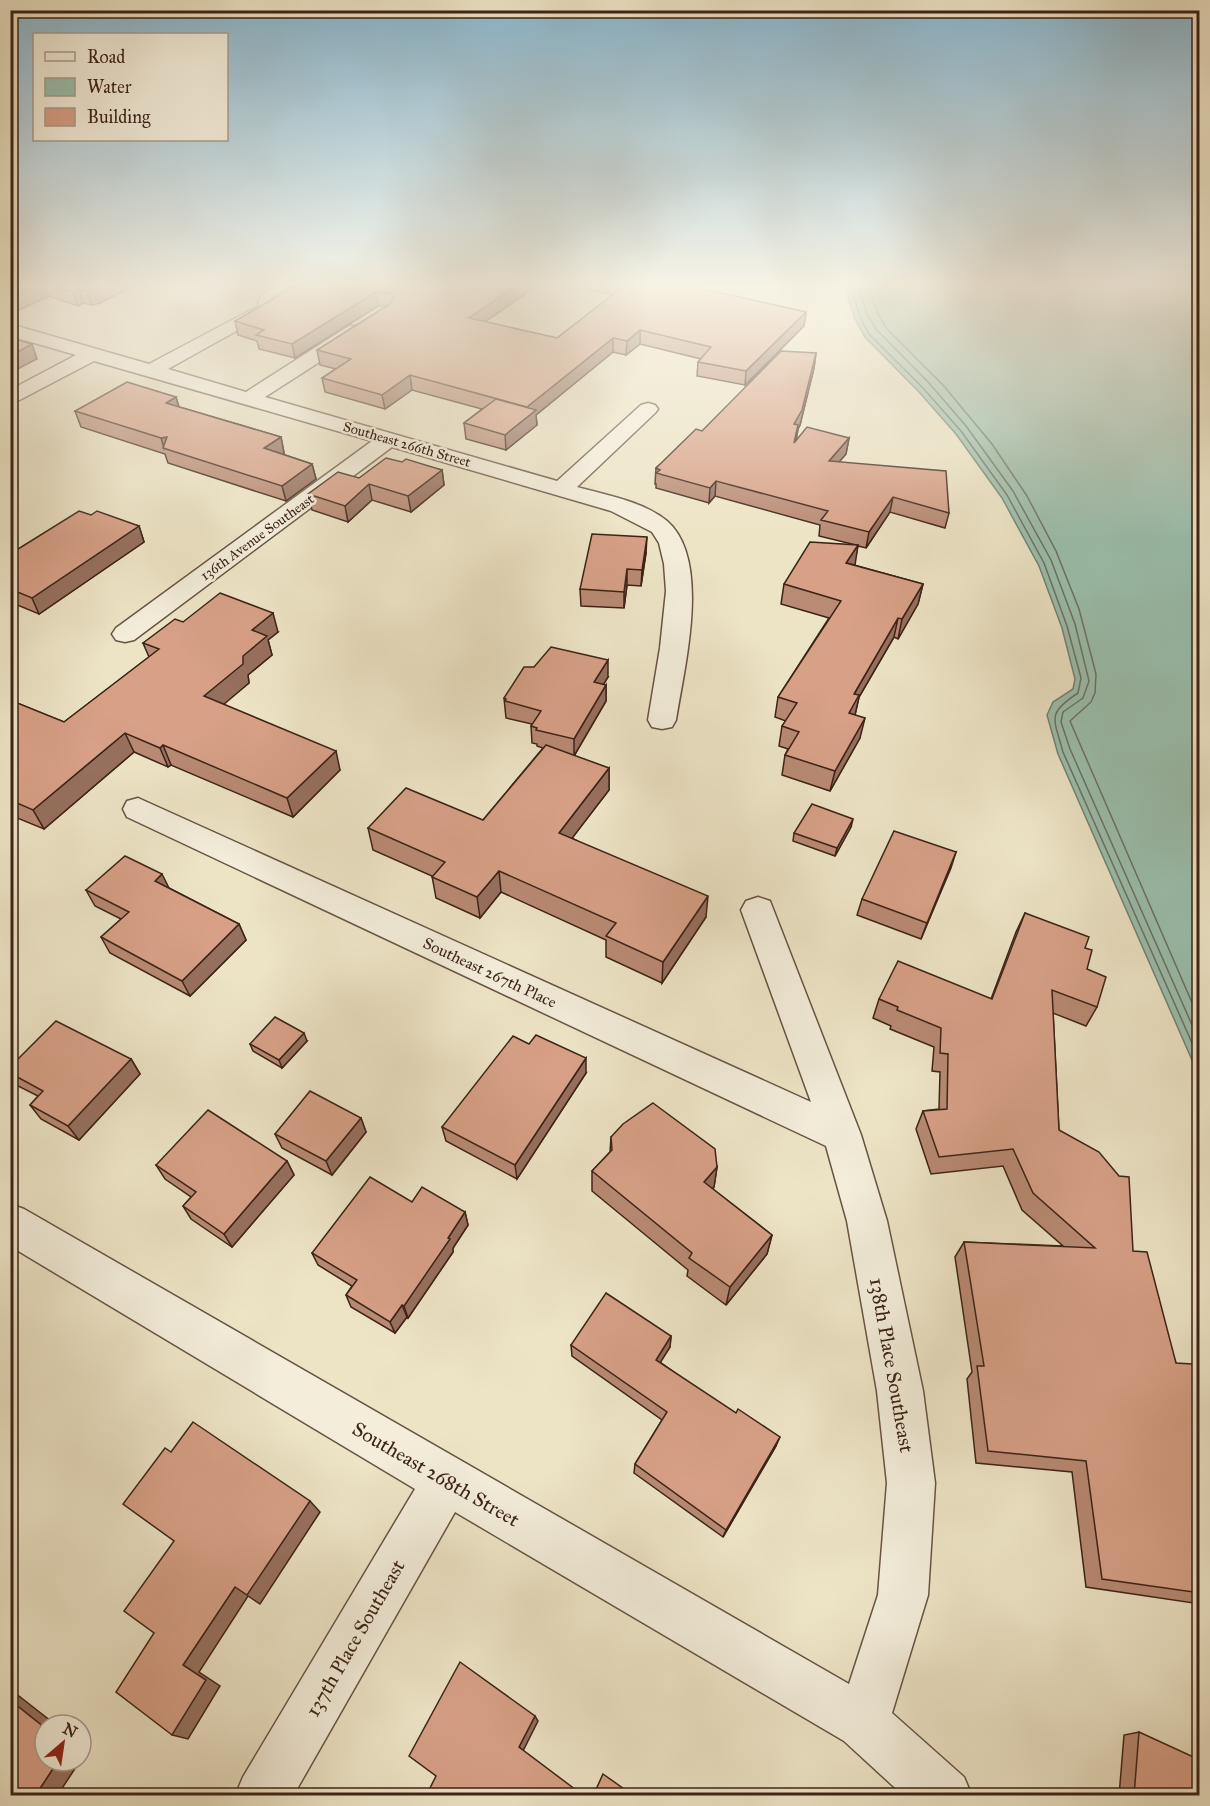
<svg xmlns="http://www.w3.org/2000/svg" width="1210" height="1806" font-family="'IM FELL Great Primer',serif">
<style>
.water{fill:#9abfae;stroke:#748172;stroke-width:1.5}
.lines{fill:none;stroke-linecap:round;stroke-linejoin:round}
.shore{stroke:#6b7162;stroke-width:1.5}
.service-casing{stroke:#685343;stroke-width:3}
.minor-casing{stroke:#685343;stroke-width:3}
.service{fill:#f3edda;fill-rule:evenodd}
.minor{fill:#f3edda;fill-rule:evenodd}
.wall{fill:#b98a74;stroke:#3c2317;stroke-width:1.5}
.shaded-wall{fill:#96705e;stroke:#3c2317;stroke-width:1.5}
.building{fill:#d7a087;stroke:#3c2317;stroke-width:1.5}
.labels{text-anchor:middle;stroke-width:5;stroke-linejoin:round;paint-order:stroke}
.far-street-label{font-size:14px;fill:#3c2317;stroke:#f3edda}
.street-label{font-size:16px;fill:#3c2317;stroke:#f3edda}
.near-street-label{font-size:20px;fill:#3c2317;stroke:#f3edda}
</style>
<rect width="100%" height="100%" fill="#ede4c6"/>
<filter id="stains"><feTurbulence type="fractalNoise" baseFrequency=".00333" numOctaves="4"/><feColorMatrix values="0 0 0 0 .2 0 0 0 0 .09 0 0 0 0 .02 0 0 0 .5 -.17"/></filter>
<radialGradient id="worn" r=".72"><stop offset=".6" stop-color="#630" stop-opacity="0"/><stop offset="1" stop-color="#630" stop-opacity=".3"/></radialGradient>
<path class="water" d="M844 285H1199V1076L1058 754 1047 715 1053 702 1073 689 1075 679 1062 628 1039 566 1002 498 956 434 919 392 865 337 855 319Z"/>
<g class="lines">
<g class="shore">
<path d="M850 285 860 317 869 334 923 388 961 431 1007 495 1044 563 1067 626 1081 678 1078 693C1046 714 1054 718 1063 752L1200 1061"/>
<path d="M858 285 867 314 876 329 929 383 966 426 1013 491 1051 560 1075 624 1089 681 1083 698 1063 712 1061 722 1070 749 1200 1043"/>
<path d="M867 285 878 314 887 329 943 385 992 444 1027 496 1056 551 1079 609 1096 674 1095 693 1091 702 1070 721 1200 1021"/>
</g>
<defs>
<path id="service" d="M275 285H288L270 299 274 306 272 308H264L258 303 261 296Z"/>
<g id="minor">
<path d="M268 301 274 302 277 306 274 310 168 369 246 392 349 326H363L365 330 363 334 265 397 557 481 641 405 648 403 655 405 658 409 655 413 577 487C605 495 643 501 667 521 712 560 684 668 676 720L672 727 662 729 652 727 648 720 660 648 666 591 664 564 659 543 652 532 611 511 392 447 134 640 125 642 116 640 112 634 116 628 372 441 94 361 10 405V390L76 355 10 336V324L149 364Z"/>
<path d="M138 798 811 1102 741 910 746 901 758 897 770 901 861 1135 887 1221 923 1391 935 1483 928 1595 892 1713 964 1777 972 1796H904L844 1741 455 1512 293 1796H235L243 1777 415 1489 10 1246V1204L24 1209 849 1684 878 1595 887 1483 877 1391 847 1221 826 1146 127 817 123 809 127 801Z"/>
</g>
</defs>
<use href="#service" class="service-casing"/>
<use href="#minor" class="minor-casing"/>
<use href="#service" class="service"/>
<use href="#minor" class="minor"/>
</g>
<g class="wall">
<path d="M10 285H136L100 303 92 305 83 303 78 306 49 296 10 314Z"/>
<path d="M282 285H538L485 322 557 338 613 295 571 285H707L702 289 806 312 804 326 745 385 697 376 698 362 701 359 640 344 626 355 613 352 536 415 537 425 506 450 466 439 464 423 482 409 412 390 385 409 325 392 322 378 336 369 320 365 317 350 387 306H378L295 358 259 349 257 341 238 335 235 321 286 292 284 291Z"/>
<path d="M816 353 814 368 800 425 798 429 796 441 849 438 846 454 839 462 949 513 945 528 890 512 866 548 858 546 854 565 923 584 918 604 898 639 894 637 859 697 855 715 860 738 830 791 782 775 785 755 788 749 779 746 782 726 786 721 775 717 778 697 829 618 781 604 784 584 856 545 819 536 820 525 715 496 709 503 656 488V484H655L656 468 702 431Z"/>
<path d="M176 397 179 407 281 437 284 453 282 454 312 464 316 479 286 501 168 463 165 454 81 427 75 411Z"/>
<path d="M402 462 442 470 444 485 411 512 372 500 348 522 312 510 308 494 359 478Z"/>
<path d="M91 515 139 526 144 542 39 614 10 602V554Z"/>
<path d="M646 553 641 586 627 585 624 608 581 606 580 589Z"/>
<path d="M183 622 278 632 268 640 272 655 248 675 249 683 223 704 340 770 293 817 171 765 168 767 134 752 44 829 15 817 10 821V700L64 722 149 657 143 643Z"/>
<path d="M608 677 603 684 606 685V701L574 756 609 768V790L572 838 706 917 662 983 606 957V940L501 892 480 918 436 898 432 876 373 850 368 828 483 820 543 748 537 746V744L532 743 531 726 532 724 506 718 504 698Z"/>
<path d="M851 827 835 856 793 841 794 833Z"/>
<path d="M956 852 921 939 857 915 862 899Z"/>
<path d="M169 888 239 924 246 940 190 996 110 953 101 937 121 919 95 906 86 890Z"/>
<path d="M1025 913 1085 948 1087 969 1097 1007 1086 1026 1053 1013 1059 1130 1133 1251 1176 1363 1200 1392V1604L1086 1587 1072 1472 976 1463 967 1379 972 1372 955 1257 964 1242 1063 1246 1022 1210 1003 1166 931 1174 916 1129 923 1111 939 1109 940 1072 932 1071 934 1047 890 1029 891 1026 873 1018 879 999H991L1016 932Z"/>
<path d="M307 1041 282 1068 253 1051 250 1044Z"/>
<path d="M131 1059 140 1074 79 1140 41 1119 30 1105 38 1096 18 1086 10 1076V1067Z"/>
<path d="M586 1073 517 1179 446 1141 442 1127Z"/>
<path d="M361 1118 366 1132 332 1175 282 1148 275 1134Z"/>
<path d="M611 1137 717 1167 714 1187 713 1189 772 1235 767 1254 726 1305 687 1276 688 1270 592 1191V1171L610 1152Z"/>
<path d="M287 1161 294 1175 232 1247 191 1219 183 1206 191 1197 165 1179 156 1165Z"/>
<path d="M412 1202 465 1212 468 1225 453 1248V1252L408 1318 407 1317 395 1333 351 1307 346 1295 352 1286 318 1265 312 1253Z"/>
<path d="M671 1336 670 1347 660 1362 776 1446 723 1537 634 1473 635 1464 662 1420 572 1356 571 1345Z"/>
<path d="M1139 1732 1200 1796H1119L1124 1735Z"/>
</g>
<g class="shaded-wall">
<path d="M38 285H45L49 296 10 314V297Z"/>
<path d="M104 285H136L100 303 92 305 87 292Z"/>
<path d="M517 285H538L470 332 469 318Z"/>
<path d="M691 285H707L689 300 690 286Z"/>
<path d="M79 289 83 303 78 306 73 292Z"/>
<path d="M376 292 378 306 295 358 292 344Z"/>
<path d="M806 312 804 326 745 385 746 371Z"/>
<path d="M640 330V344L626 355 627 341Z"/>
<path d="M613 338V352L536 415 537 425 506 450 505 435 527 407Z"/>
<path d="M32 344 37 359 10 373V356Z"/>
<path d="M816 353 814 368 800 425 798 429 796 440 792 459 794 424Z"/>
<path d="M410 375 412 390 385 409 382 395Z"/>
<path d="M176 397 180 412 166 403Z"/>
<path d="M167 437 164 448 161 438Z"/>
<path d="M281 437 284 453 268 464 264 448Z"/>
<path d="M849 438 846 454 827 476 829 461Z"/>
<path d="M312 464 316 479 286 501 282 486Z"/>
<path d="M442 470 444 485 411 512 408 496Z"/>
<path d="M716 481 715 496 709 503 710 488Z"/>
<path d="M369 484 372 500 348 522 345 506Z"/>
<path d="M893 497 890 512 866 548 869 532Z"/>
<path d="M139 526 144 542 39 614 32 598Z"/>
<path d="M647 537 646 553 641 586 642 570Z"/>
<path d="M858 545 855 565 846 563Z"/>
<path d="M627 569V585L624 608V592Z"/>
<path d="M923 584 918 604 898 639 902 619Z"/>
<path d="M273 613 278 632 268 640 272 655 248 675 249 683 210 716 204 696 243 656 252 630Z"/>
<path d="M898 618 894 637 859 697 855 715 845 733 854 694Z"/>
<path d="M608 660V677L595 699 594 682Z"/>
<path d="M606 685V701L574 756V739Z"/>
<path d="M865 718 860 738 830 791 835 771Z"/>
<path d="M125 733 134 752 44 829 33 810Z"/>
<path d="M163 745 171 765 168 767 160 748Z"/>
<path d="M336 751 340 770 293 817 287 798Z"/>
<path d="M609 768V790L560 854 559 833Z"/>
<path d="M10 808 15 817 10 821Z"/>
<path d="M853 819 851 827 835 856 837 848Z"/>
<path d="M956 852 951 868 921 939 927 923Z"/>
<path d="M499 871 501 892 480 918 477 897Z"/>
<path d="M162 874 170 890 155 881Z"/>
<path d="M708 896 706 917 662 983 663 962Z"/>
<path d="M239 924 246 940 190 996 182 981Z"/>
<path d="M304 1033 307 1041 282 1068 279 1060Z"/>
<path d="M586 1058V1073L517 1179 515 1165Z"/>
<path d="M131 1059 140 1074 79 1140 68 1126Z"/>
<path d="M361 1118 366 1132 332 1175 326 1161Z"/>
<path d="M287 1161 294 1175 232 1247 224 1234Z"/>
<path d="M717 1167 714 1187 701 1201 704 1182Z"/>
<path d="M465 1212 468 1225 453 1248V1252L408 1318 404 1306Z"/>
<path d="M772 1235 767 1254 726 1305 730 1287Z"/>
<path d="M402 1305 407 1317 395 1333 390 1322Z"/>
<path d="M671 1336 670 1347 655 1371 656 1360Z"/>
<path d="M780 1437 776 1446 723 1537 726 1530Z"/>
<path d="M310 1501 320 1512 260 1604 248 1596 199 1672 220 1686 188 1739 172 1735 183 1665 235 1587Z"/>
<path d="M10 1689 56 1725H45V1728L10 1700Z"/>
<path d="M535 1716 538 1721 523 1751 519 1747Z"/>
<path d="M81 1745 88 1750 81 1760Z"/>
<path d="M58 1761H80L57 1796H35Z"/>
</g>
<g class="building">
<path d="M10 285H38L10 297Z"/>
<path d="M52 285H104L87 292 79 289 73 292Z"/>
<path d="M297 285H517L469 318 557 338 625 285H691L690 286 806 312 746 371 698 362 711 347 640 330 627 341 613 338 527 407 410 375 382 395 322 378 351 359 317 350 390 304 394 298 391 293 376 292 292 344 256 335 264 330 235 321Z"/>
<path d="M10 338 32 344 10 356Z"/>
<path d="M781 351 816 353 802 410 794 424 798 425 794 443 807 427 849 438 829 461 946 471 949 513 893 497 869 532 821 520 828 511 716 481 710 488 656 473 660 470 656 468 696 429 702 431Z"/>
<path d="M127 382 176 397 166 403 281 437 264 448 312 464 282 486 163 448 167 437 161 438 75 411Z"/>
<path d="M496 399 536 410 505 435 464 423Z"/>
<path d="M386 458 402 462 406 459 442 470 408 496 369 484 345 506 308 494 338 472 359 478Z"/>
<path d="M79 511 91 515 97 511 139 526 32 598 10 589V554Z"/>
<path d="M592 534 647 537 642 570 627 569 624 592 580 589Z"/>
<path d="M810 542 858 545 846 563 923 584 902 619 898 618 854 694 859 695 849 713 865 718 835 771 785 755 799 732 782 726 797 703 778 697 841 601 784 584Z"/>
<path d="M220 593 273 613 252 630 267 636 243 656V664L204 696 336 751 287 798 163 745 160 748 125 733 33 810 10 800V700L64 722 159 649 143 643 175 619 183 622Z"/>
<path d="M551 647 608 660 594 682 606 685 574 739 536 730 537 728 531 726 541 711 505 701 506 699 504 698 524 667H534Z"/>
<path d="M546 745 609 768 559 833 708 896 663 962 606 936 616 923 499 871 477 897 432 877 445 862 368 828 406 788 483 820Z"/>
<path d="M812 804 853 819 837 848 794 833Z"/>
<path d="M894 831 956 852 927 923 862 899Z"/>
<path d="M125 856 162 874 155 881 239 924 182 981 101 937 129 912 86 890Z"/>
<path d="M1025 913 1089 937 1085 948 1092 950 1087 969 1106 977 1097 1007 1052 990 1059 1130 1099 1152 1119 1176 1129 1177 1133 1251 1147 1252 1176 1363 1192 1364 1200 1392V1593L1102 1579 1086 1461 988 1451 977 1366H984L964 1242 1095 1248 1033 1193 1013 1149 939 1157 923 1111 947 1109 948 1054 940 1053 941 1028 897 1010 898 1007 879 999 898 961 992 999Z"/>
<path d="M275 1017 304 1033 279 1060 250 1044Z"/>
<path d="M56 1021 131 1059 68 1126 30 1105 43 1091 10 1073V1067Z"/>
<path d="M536 1035 586 1058 515 1165 442 1127 513 1036 529 1044Z"/>
<path d="M310 1091 361 1118 326 1161 275 1134Z"/>
<path d="M653 1103 715 1149 717 1167 704 1182 772 1235 730 1287 689 1258 692 1253 592 1171 612 1150 611 1137 623 1124Z"/>
<path d="M208 1110 287 1161 224 1234 183 1206 196 1192 156 1165Z"/>
<path d="M370 1177 412 1202 422 1187 465 1212 448 1238 450 1239 404 1306 402 1305 390 1322 346 1295 357 1280 312 1253Z"/>
<path d="M606 1293 671 1336 656 1360 736 1413 738 1409 780 1437 726 1530 635 1464 667 1412 571 1345Z"/>
<path d="M193 1422 310 1501 247 1595 235 1587 183 1665 206 1680 172 1735 116 1692 154 1633 124 1611 174 1541 123 1504 165 1448 171 1452Z"/>
<path d="M460 1662 535 1716 519 1747 584 1796H426L436 1776 409 1756Z"/>
<path d="M10 1700 45 1728V1761H58L35 1796H10Z"/>
<path d="M1139 1732 1200 1760V1796H1134Z"/>
<path d="M603 1774 634 1796H593Z"/>
</g>
<linearGradient id="sky" x2="0" y2="1"><stop stop-color="#89b8d1"/><stop offset="0.53" stop-color="#f7f3e5"/><stop offset="1" stop-color="#f7f3e5" stop-opacity="0"/></linearGradient>
<rect width="1210" height="538" fill="url(#sky)"/>
<g class="labels">
<g class="far-street-label">
<text transform="translate(407 444) rotate(16)" y="5">Southeast 266th Street</text>
<text transform="translate(257 537) rotate(-36)" y="5">136th Avenue Southeast</text>
</g>
<g class="street-label">
<text transform="translate(490 972) rotate(25)" y="6">Southeast 267th Place</text>
</g>
<g class="near-street-label">
<text transform="translate(892 1365) rotate(80)" y="7">138th Place Southeast</text>
<text transform="translate(436 1474) rotate(30)" y="7">Southeast 268th Street</text>
<text transform="translate(355 1638) rotate(-60)" y="7">137th Place Southeast</text>
</g>
</g>
<rect width="1210" height="1806" fill="none" stroke="#ede4c6" stroke-width="36"/>
<rect x="12" y="12" width="1186" height="1782" fill="none" stroke="#3c2317" stroke-width="3"/>
<rect x="18" y="18" width="1174" height="1770" fill="none" stroke="#3c2317" stroke-width="1.5"/>
<rect x="33" y="33" width="195" height="108" fill="#f3edda" stroke="#aa9c8c" stroke-width="1.5"/>
<rect x="45" y="52" width="30" height="9" fill="#f3edda" stroke="#aa9c8c" stroke-width="1.5"/>
<text x="87" y="63" font-size="18" fill="#3c2317">Road</text>
<rect x="45" y="78" width="30" height="18" fill="#9abfae" stroke="#aa9c8c" stroke-width="1.5"/>
<text x="87" y="93" font-size="18" fill="#3c2317">Water</text>
<rect x="45" y="108" width="30" height="18" fill="#d7a087" stroke="#aa9c8c" stroke-width="1.5"/>
<text x="87" y="123" font-size="18" fill="#3c2317">Building</text>
<g transform="translate(63 1743) rotate(29)"><circle r="28" fill="#f3edda" stroke="#aa9c8c" stroke-width="1.5"/>
<path d="M0-4.5L10 22L0 15L-10 22Z" fill="#8f2418"/>
<text y="-9" font-size="16" font-weight="bold" text-anchor="middle" fill="#3c2317">N</text>
</g>
<rect width="100%" height="100%" filter="url(#stains)"/>
<rect width="100%" height="100%" fill="url(#worn)"/>
</svg>
